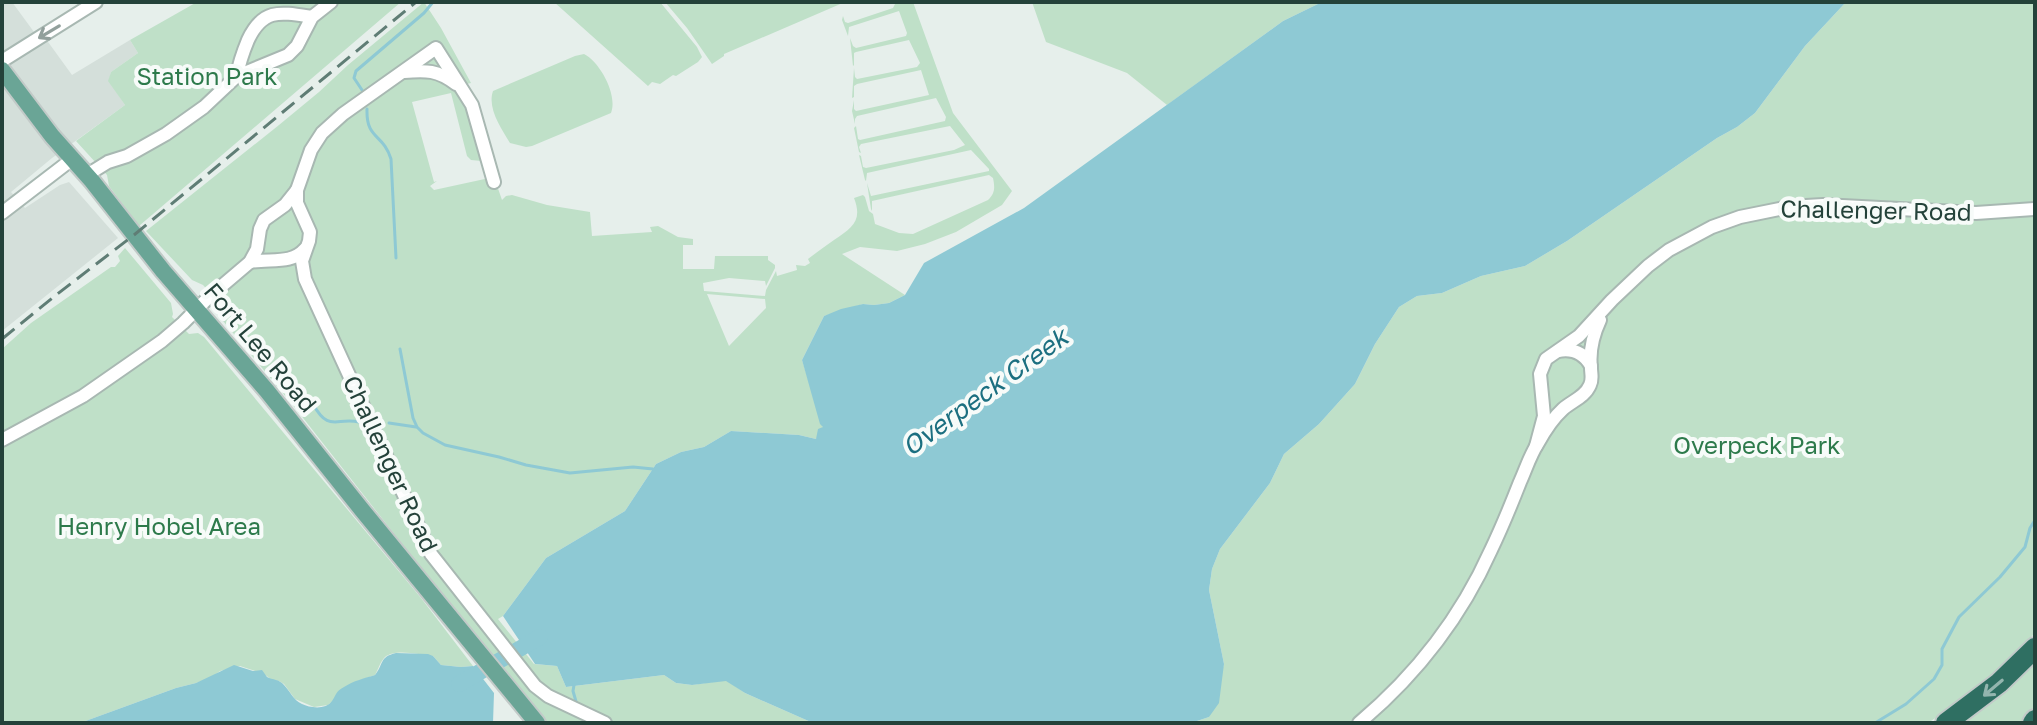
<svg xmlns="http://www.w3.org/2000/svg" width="2037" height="725" font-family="'Golos Text',sans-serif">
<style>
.built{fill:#d4dfda}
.green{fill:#bfe0c8;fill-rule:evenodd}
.water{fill:#8ec9d4}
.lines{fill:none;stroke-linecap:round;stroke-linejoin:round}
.stream{stroke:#8ec9d4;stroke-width:3}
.river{stroke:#8ec9d4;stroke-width:16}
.minor-casing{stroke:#a8b8b2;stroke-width:16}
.major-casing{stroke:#c2cac8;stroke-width:20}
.highway-casing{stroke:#c2cac8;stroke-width:24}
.minor{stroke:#fff;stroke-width:12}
.major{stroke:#6aa596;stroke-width:16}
.highway{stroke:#2f6f62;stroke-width:20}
.rail{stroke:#5f7d75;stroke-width:3;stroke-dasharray:16 8;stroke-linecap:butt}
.oneway{stroke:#92a09c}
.oneway2{stroke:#93b5ae}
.labels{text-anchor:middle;stroke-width:8;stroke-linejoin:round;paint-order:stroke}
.park-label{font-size:24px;fill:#2d7a4b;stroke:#f7fbf9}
.street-label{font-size:24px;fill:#24423a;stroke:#f7fbf9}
.water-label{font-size:26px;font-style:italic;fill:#1c6f80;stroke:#f7fbf9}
</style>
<rect width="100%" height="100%" fill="#e6efeb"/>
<path class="built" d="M2 2H12L34 32 43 35 72 75 130 40 138 53 111 72 109 81 125 105 52 158 11 192 25 208 60 185 69 182 118 238 2 331Z"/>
<g class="green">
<path d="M197 2H401L139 226 109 186 107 175 76 141 125 105 108 81 111 72 138 53 130 40Z"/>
<path d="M424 2 441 28 471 83 454 87 465 101 482 161 471 160 467 156 451 93 412 102 434 182 437 181 430 186 434 190 494 177 502 200 506 196 512 195 547 205 590 212 592 236 652 232 650 227 658 226 678 237 693 239V245H683V269H714L715 256H768V260L775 265V268L766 286 765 281 729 278 703 283 704 291 765 296 766 290 776 271 777 276 797 270 796 265 805 266 810 263 808 259C816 253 825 246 834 240 852 228 863 221 854 198L863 195 865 197 869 211 873 214 875 224 899 233 913 234 988 200C995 193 995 188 993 178L989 175 872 201V211L871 209 867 183 871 196 989 171V169L971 150 867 173 866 181 865 180 859 155 861 156 863 167 866 168 954 150 965 145 950 126 861 144 859 147 861 153 859 152 854 128 856 126 858 139 860 140 945 121 946 117 936 98 857 116 855 119V124L852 111 854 100V109L856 111 929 95 921 70 857 84 854 86V97L852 98 854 68 855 77 857 79 917 67 920 63 909 40 856 52 854 53V65L853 66 850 38 853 46 856 48 906 36 907 33 899 11 849 27 848 36 842 20 843 16 845 22 848 23 893 8 895 4 894 2H913L953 113 1012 191 1002 205 956 232 925 244 897 251 860 247 842 254 905 295 889 303 874 305 863 304 824 316 802 360 823 427 816 439 799 435 731 431 704 447 681 452 656 464 625 511 546 558 503 616 498 619 534 664 557 666 566 687 664 675 676 683 692 685 726 680 745 693 813 723H543L296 409 219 316 217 313 222 314 224 308 203 285 192 280 146 231 279 125 319 92 348 65ZM707 294 765 299 766 308 729 346Z"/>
<path d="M554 2H660L697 47 702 57 698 62 676 76 673 75 660 84 652 82 648 86Z"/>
<path d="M665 2H845L724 54V56L712 64 687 28Z"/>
<path d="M1032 2H1322L1283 21 1167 105 1127 73 1046 42Z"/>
<path d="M1846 2H2035V633C2003 669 1968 697 1928 723H1191L1209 717 1224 664 1209 590 1212 569 1220 549 1270 483 1284 454 1319 424 1355 384 1375 344 1399 307 1417 296 1442 293 1481 276 1525 266 1567 241 1717 138 1737 127 1755 113 1805 46Z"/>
<path d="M584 54C600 62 618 95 611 113L532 146 526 147 510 143C501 128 487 108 493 91L575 56Z"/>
<path d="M125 248 171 303 173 314 172 317 189 334 198 333 204 337 421 598 473 666 461 667 441 665 433 656C420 655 396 648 385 657 380 662 378 670 375 675L355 682 328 705 314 707 295 699 284 684 279 681 272 680 264 674 240 666 220 671 212 677 196 683 176 688 80 723H2V349L31 323 111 267H115L120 261 118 256Z"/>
<path d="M2035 651V705L2024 723H1958Z"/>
</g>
<g class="water">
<path d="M1322 2H1846L1805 46 1755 113 1737 127 1717 138 1567 241 1525 266 1481 276 1442 293 1417 296 1399 307 1375 344 1355 384 1319 424 1284 454 1270 483 1220 549 1212 569 1209 590 1224 664 1219 703 1209 717 1191 723H813L745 693 726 681 692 685 676 683 664 675 566 687 557 666 535 664 503 616 546 558 625 511 656 464 681 452 704 447 731 431 799 435 816 439 818 429 823 427 820 424 802 360 824 316 841 309 863 304 874 305 889 303 905 295 924 263 1024 208 1283 21Z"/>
<path d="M396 653 428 654 433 656 441 665 461 667 473 666 494 693 493 723H80L176 688 196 683 234 665 253 671 262 670 267 677C273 680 279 679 284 685 290 691 293 700 302 704 310 708 326 710 332 701 337 694 335 692 344 687 353 681 365 678 375 675 384 664 379 657 396 653Z"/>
</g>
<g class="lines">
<g class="stream">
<path d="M362 90 354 78 356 71 424 13 433 2"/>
<path d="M367 109C366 140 383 133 391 159L396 258"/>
<path d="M400 349 413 418 417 427 423 433 445 445 499 457 526 465 570 473 633 467 653 469"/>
<path d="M313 404C329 433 336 417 359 422"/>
<path d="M389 423 416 427"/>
<path d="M574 685 573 691 577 705"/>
<path d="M1875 723 1906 704 1934 679 1942 665V649L1959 617 2000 577 2025 547 2030 528 2035 520"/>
</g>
<path class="river" d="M459 684 540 637"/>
<defs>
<g id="minor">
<path d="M2 61 96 2"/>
<path d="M404 72C426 70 438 70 456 84"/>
<path d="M237 76C239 63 243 52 248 40 263 8 280 12 312 17"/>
<path d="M87 175 108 162 127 156 166 134 204 107 237 76 288 55 297 46 312 17 331 2"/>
<path d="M494 182 472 105 436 48 343 114 322 133 311 150 297 190V203L310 232 309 241 302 261 305 279 431 554 535 686 548 696 605 723"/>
<path d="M2 213 71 160"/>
<path d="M250 262C270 258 291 265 305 249"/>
<path d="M1558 351C1573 348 1584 353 1591 366"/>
<path d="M2 440 83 396 162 341 183 323 210 296 250 262 257 249 260 229 264 220 285 205 297 190"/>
<path d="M1536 446 1544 416 1540 374 1546 359 1579 336 1612 300 1648 266 1669 250 1712 227 1740 217 1789 207 1823 205 1976 213 2035 209"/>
<path d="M1359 723C1415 676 1461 617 1491 550 1502 527 1511 505 1520 482 1526 469 1530 455 1538 443 1545 430 1552 419 1563 409 1572 401 1585 397 1590 385 1593 379 1591 374 1591 368 1589 351 1593 335 1600 320"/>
</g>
<path id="major" d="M2 70 52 136 92 181 163 271 267 391 362 510 537 723"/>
<g id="highway">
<path d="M1946 723 1999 683 2035 648"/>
<path d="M2033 723 2035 720"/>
</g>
</defs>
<use href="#minor" class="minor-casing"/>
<use href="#major" class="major-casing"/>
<use href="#highway" class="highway-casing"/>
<use href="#minor" class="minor"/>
<use href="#major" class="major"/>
<use href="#highway" class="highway"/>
<path class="rail" d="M2 339 56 295 134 235 416 2"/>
</g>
<defs><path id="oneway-shaft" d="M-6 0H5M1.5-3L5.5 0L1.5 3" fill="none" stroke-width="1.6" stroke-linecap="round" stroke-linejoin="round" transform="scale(2)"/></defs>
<use class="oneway" href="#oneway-shaft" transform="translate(49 32) rotate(149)"/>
<use class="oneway2" href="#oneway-shaft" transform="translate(1993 688) rotate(140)"/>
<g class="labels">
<g class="park-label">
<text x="207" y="85">Station Park</text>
<text x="1757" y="454">Overpeck Park</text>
<text x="159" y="535">Henry Hobel Area</text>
</g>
<g class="street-label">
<text transform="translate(1876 211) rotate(1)" y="8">Challenger Road</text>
<text transform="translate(260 348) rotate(50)" y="8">Fort Lee Road</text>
<text transform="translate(390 464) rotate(65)" y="8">Challenger Road</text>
</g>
<g class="water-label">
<text transform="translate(985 392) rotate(-36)" y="9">Overpeck Creek</text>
</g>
</g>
<rect width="2037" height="725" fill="none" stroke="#24423a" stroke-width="8"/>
</svg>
